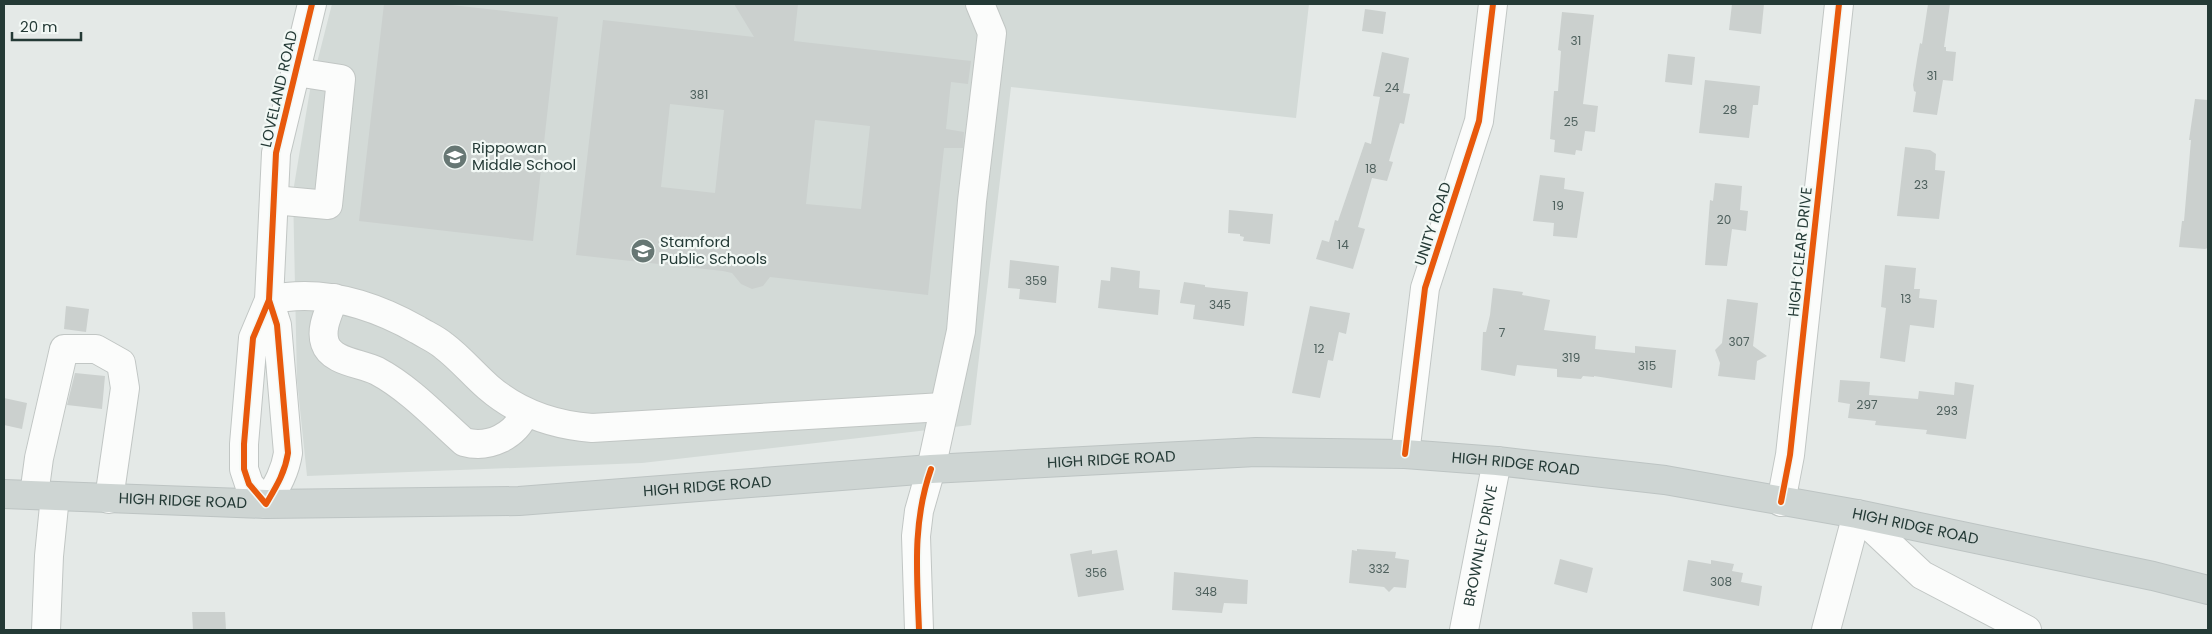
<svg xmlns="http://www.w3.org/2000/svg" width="2212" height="634" font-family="Poppins,sans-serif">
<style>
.built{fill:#d3dad7}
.building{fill:#cbd0ce;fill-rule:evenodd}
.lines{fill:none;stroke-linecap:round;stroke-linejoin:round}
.minor-casing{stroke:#c1c6c4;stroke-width:30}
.major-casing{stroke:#bdc4c3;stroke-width:30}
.minor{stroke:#fbfcfb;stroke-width:28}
.major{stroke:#ced5d3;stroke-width:28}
.cycleway-casing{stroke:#f2f8f5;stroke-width:9}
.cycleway{stroke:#e8590c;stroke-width:6}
.labels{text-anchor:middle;stroke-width:4.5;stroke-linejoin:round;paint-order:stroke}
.number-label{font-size:12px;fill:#4e605d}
.street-label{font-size:15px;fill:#243a36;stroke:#f2f8f5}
.poi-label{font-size:15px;fill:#243a36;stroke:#f2f8f5;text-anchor:start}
</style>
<rect width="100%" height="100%" fill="#e4e9e7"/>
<path class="built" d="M332 4H1309L1296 118 1011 87 971 425 642 463 307 476 297 380 293 192 310 90Z"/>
<g class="building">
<path d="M384 4H442L558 17 533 241 359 221Z"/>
<path d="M734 4H798L794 41 971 61 968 84 951 82 946 129 964 132 963 148H944L928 295 770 277 763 286 752 289 741 284 732 273 723 271 576 255 603 20 754 37ZM670 104 724 110 715 193 661 187ZM815 120 870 126 861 209 806 204Z"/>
<path d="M1732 4H1764L1761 34 1729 30Z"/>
<path d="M1928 4H1950L1944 47H1946V51L1956 52 1953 81 1943 80 1937 115 1913 112 1916 92 1914 91 1913 85 1917 60 1920 43 1922 44Z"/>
<path d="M1365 9 1386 12 1383 34 1362 31Z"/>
<path d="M1562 12 1594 15 1583 104 1598 106 1595 132 1585 131 1582 151 1576 150 1575 155 1554 152 1555 140 1550 139 1554 91H1558L1561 51 1558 50Z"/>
<path d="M1382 52 1409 58 1403 93 1410 94 1404 124 1400 123 1389 161 1393 162 1387 181 1372 178 1358 227 1365 229 1353 269 1316 259 1322 240 1329 242 1335 220 1338 221 1365 142 1371 144 1380 97 1373 96Z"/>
<path d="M1668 54 1695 57 1692 85 1665 82Z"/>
<path d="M1705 80 1760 86 1758 105H1753L1749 138 1699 133Z"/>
<path d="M2195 99 2208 100V248L2205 249 2179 247 2182 221H2184L2191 140H2189Z"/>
<path d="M1905 147 1930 150 1936 154 1935 170 1945 171 1939 219 1897 216Z"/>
<path d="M1540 175 1565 178 1564 189 1584 192 1577 238 1553 236 1554 223 1533 221Z"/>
<path d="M1715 183 1742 186 1740 210 1748 211 1746 231 1732 229 1727 266 1705 265 1710 200 1713 201Z"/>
<path d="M1229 210 1273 214 1270 244 1243 241 1244 237 1240 236V234L1228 233Z"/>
<path d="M1010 260 1059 266 1056 303 1019 299 1020 289 1008 288Z"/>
<path d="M1885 265 1916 268 1914 289H1920L1919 298 1937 300 1934 328 1910 325 1905 362 1880 358 1886 308 1881 307Z"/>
<path d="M1111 267 1140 271 1139 288 1160 290 1158 315 1098 308 1101 280 1110 281Z"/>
<path d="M1184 282 1205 285V287L1248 292 1244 326 1193 319 1195 305 1180 303Z"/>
<path d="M1493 288 1523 292 1522 295 1550 300 1544 330 1596 336 1595 349 1635 353V346L1676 350 1672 388 1594 376V377L1583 376 1581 379 1557 377V369L1517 365 1515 376 1481 370 1483 332H1486L1490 315Z"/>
<path d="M1727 299 1758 303 1753 346 1767 356 1757 361 1755 380 1718 376 1720 363 1715 350 1722 343Z"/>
<path d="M66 306 89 309 86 332 64 329Z"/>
<path d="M1310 306 1350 313 1346 334 1339 332 1333 361 1328 360 1320 398 1292 393Z"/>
<path d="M75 373 105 376 102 409 67 405Z"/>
<path d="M1840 380 1870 382 1869 395 1918 399 1919 391 1954 395 1955 382 1974 385 1966 439 1926 434 1927 430 1875 425 1876 421 1848 418 1850 404 1838 402Z"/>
<path d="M4 398 27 403 22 429 4 425Z"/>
<path d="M1357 549 1396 552 1395 558 1409 560 1406 588 1394 587 1389 592 1384 587 1349 583 1352 550 1357 551Z"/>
<path d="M1092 550V554L1117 550 1124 590 1078 597 1070 554Z"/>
<path d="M1560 559 1593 568 1587 593 1554 584Z"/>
<path d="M1688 560 1711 564V560L1734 564 1732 571 1743 573 1741 582 1762 586 1759 606 1683 591Z"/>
<path d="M1174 572 1248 580 1247 604 1224 603 1222 613 1172 610Z"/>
<path d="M192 612H225L226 630H193Z"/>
</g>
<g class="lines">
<defs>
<g id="minor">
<path d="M274 200 328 205 341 79 296 72"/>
<path d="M334 298C329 312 320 328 325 343 331 362 361 363 377 371 409 388 437 418 464 442 489 449 515 436 525 413"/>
<path d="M269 300 277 325 288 453C285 473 276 487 266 504L249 484 244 469V444L253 338 269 300 276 153 312 4"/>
<path d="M269 300C322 288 372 304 418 330 426 335 436 339 444 346 460 358 473 374 488 387 518 413 553 425 592 428L943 407"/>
<path d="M1405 454 1425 288 1479 121 1493 4"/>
<path d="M34 495 39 458 64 349H96L121 363 125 388 109 499"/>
<path d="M1781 502 1790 455 1839 4"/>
<path d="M46 630 49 556 55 496"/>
<path d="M919 630 916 536 919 511 931 469 961 331 972 201 992 33 980 4"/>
<path id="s1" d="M1464 630 1497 461"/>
<path d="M1826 630 1857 514 1922 575 2027 630"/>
</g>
<g id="major">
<path id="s2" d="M4 494 266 504 519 501 931 469 1256 452 1405 454 1497 461 1665 480 1857 514 2153 576 2208 590"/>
</g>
</defs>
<use href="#minor" class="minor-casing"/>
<use href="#major" class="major-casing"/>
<use href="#minor" class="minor"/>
<use href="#major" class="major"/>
<defs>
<g id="cycleway">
<path d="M269 300 277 325 288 453C285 473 276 487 266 504L249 484 244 469V444L253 338 269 300 276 153 312 4"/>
<path d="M1405 454 1425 288 1479 121 1493 4"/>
<path d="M1781 502 1790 455 1839 4"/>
<path d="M919 630C917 574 912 523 931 469"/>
</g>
</defs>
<use href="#cycleway" class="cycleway-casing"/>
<use href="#cycleway" class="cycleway"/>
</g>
<defs>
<symbol id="school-disc" viewBox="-11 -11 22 22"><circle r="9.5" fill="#677774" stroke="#f2f8f5"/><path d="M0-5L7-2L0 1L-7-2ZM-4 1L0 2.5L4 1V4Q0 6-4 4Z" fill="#fff"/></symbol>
</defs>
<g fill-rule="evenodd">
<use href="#school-disc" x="441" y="143" width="28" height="28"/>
<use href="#school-disc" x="629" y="237" width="28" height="28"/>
</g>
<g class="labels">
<g class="number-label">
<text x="1576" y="45">31</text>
<text x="1932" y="80">31</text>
<text x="1392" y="92">24</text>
<text x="699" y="99">381</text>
<text x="1730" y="114">28</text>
<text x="1571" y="126">25</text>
<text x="1371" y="173">18</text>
<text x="1921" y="189">23</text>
<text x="1558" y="210">19</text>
<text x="1724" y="224">20</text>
<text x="1343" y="249">14</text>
<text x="1036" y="285">359</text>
<text x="1906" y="303">13</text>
<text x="1220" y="309">345</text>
<text x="1502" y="337">7</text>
<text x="1739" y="346">307</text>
<text x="1319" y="353">12</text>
<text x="1571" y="362">319</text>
<text x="1647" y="370">315</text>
<text x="1867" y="409">297</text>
<text x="1947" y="415">293</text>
<text x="1379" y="573">332</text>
<text x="1096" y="577">356</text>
<text x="1721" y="586">308</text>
<text x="1206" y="596">348</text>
</g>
<g class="street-label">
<text transform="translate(279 89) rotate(-77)" y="5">LOVELAND ROAD</text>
<text transform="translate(1433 224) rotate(-72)" y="5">UNITY ROAD</text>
<text transform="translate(1800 252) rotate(-84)" y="5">HIGH CLEAR DRIVE</text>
<text dy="5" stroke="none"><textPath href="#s2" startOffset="1109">HIGH RIDGE ROAD</textPath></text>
<text dy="5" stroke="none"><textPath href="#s2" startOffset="1514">HIGH RIDGE ROAD</textPath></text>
<text dy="5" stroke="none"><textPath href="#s2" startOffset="704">HIGH RIDGE ROAD</textPath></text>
<text dy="5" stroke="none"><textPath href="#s2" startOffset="179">HIGH RIDGE ROAD</textPath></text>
<text dy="5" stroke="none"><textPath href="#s2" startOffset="1919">HIGH RIDGE ROAD</textPath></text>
<text dy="5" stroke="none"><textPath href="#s1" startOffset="86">BROWNLEY DRIVE</textPath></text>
</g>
<g class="poi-label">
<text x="472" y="153">Rippowan<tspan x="472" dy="17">Middle School</tspan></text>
<text x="660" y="247">Stamford<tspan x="660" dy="17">Public Schools</tspan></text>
</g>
</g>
<rect width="2212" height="634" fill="none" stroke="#243a36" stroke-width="10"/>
<path d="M12 32v8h69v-8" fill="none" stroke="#243a36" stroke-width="2.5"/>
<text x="20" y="32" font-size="15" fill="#243a36" stroke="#f2f8f5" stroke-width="4" paint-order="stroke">20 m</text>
</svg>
